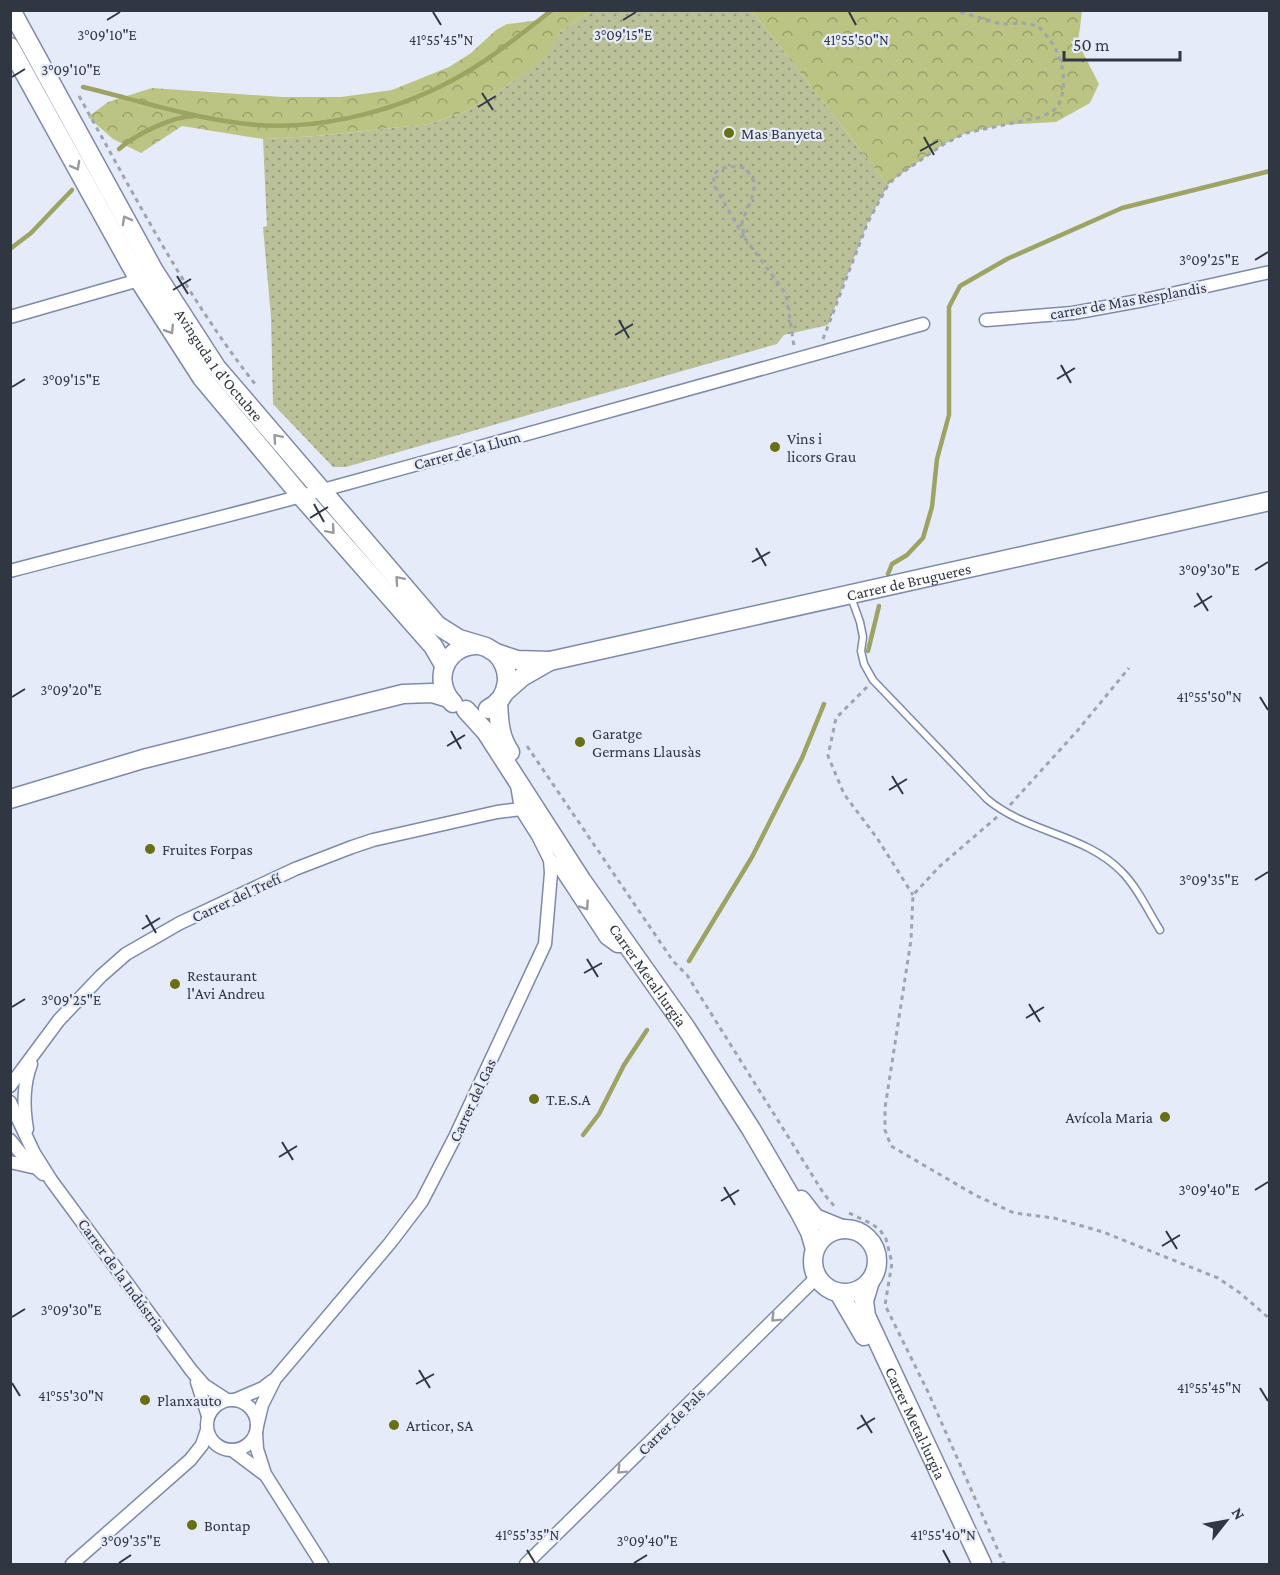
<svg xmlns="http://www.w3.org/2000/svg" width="1280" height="1575" font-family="'Crimson Pro',serif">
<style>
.green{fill:url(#green-dots)}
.forest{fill:url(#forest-crowns)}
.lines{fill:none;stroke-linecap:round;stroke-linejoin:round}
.stream{stroke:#9ca363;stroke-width:4.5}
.lane-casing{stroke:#7e8aa9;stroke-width:9}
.street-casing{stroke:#7e8aa9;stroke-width:15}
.secondary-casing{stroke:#7e8aa9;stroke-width:21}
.path{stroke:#9fa4b1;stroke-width:3;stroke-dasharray:4.5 4.5;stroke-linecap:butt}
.lane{stroke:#fff;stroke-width:6}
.street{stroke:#fff;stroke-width:12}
.secondary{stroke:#fff;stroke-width:18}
.oneway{stroke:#989aa1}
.ticks{fill:none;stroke:#313643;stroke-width:2}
.poi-dot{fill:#687016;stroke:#e5ebf8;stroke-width:2}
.labels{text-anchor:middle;stroke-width:4.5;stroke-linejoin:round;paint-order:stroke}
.poi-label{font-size:16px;fill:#313643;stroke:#e5ebf8;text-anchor:start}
.street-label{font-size:16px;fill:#313643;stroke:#e5ebf8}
.ticks-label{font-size:15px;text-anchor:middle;fill:#313643;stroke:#e5ebf8;stroke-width:4.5;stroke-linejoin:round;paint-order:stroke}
</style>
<defs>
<pattern id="green-dots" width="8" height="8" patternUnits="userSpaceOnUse" patternTransform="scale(1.5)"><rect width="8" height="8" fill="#bac098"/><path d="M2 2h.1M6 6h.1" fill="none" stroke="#989d7e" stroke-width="1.8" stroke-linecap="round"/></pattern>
<pattern id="forest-crowns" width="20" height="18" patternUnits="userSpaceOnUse" patternTransform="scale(1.5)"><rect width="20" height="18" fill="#bbc482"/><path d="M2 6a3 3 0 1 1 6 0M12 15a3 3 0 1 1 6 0" fill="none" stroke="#99a06c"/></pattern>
</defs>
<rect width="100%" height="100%" fill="#e5ebf8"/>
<path class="green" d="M591 11H752L888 185 868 222 828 325 784 335 777 344 346 467H333L273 404 271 317 263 227 267 226 263 139 316 136 430 124 469 110 504 88 544 58 560 32Z"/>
<g class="forest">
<path d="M552 11H591L560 32 545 58 504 88 469 110 430 124 316 136 263 139 182 126 141 153 113 139 88 117 108 102 152 88 282 97H341L392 90 449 67 471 53 496 30 507 24 540 20Z"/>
<path d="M752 11H1082L1078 43 1099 84 1090 103 1056 122 1002 125 966 133 944 144 897 177 888 185Z"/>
</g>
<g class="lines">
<g class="stream">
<path d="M83 87C133 99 189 117 239 123 309 133 389 114 451 81 487 62 520 35 552 10"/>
<path d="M119 149C136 134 173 116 195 116"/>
<path d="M10 249 31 233 72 190"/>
<path d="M888 574 892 564 907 555 923 538 932 507 937 459 949 415V307L960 286 1007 259 1122 208 1270 171"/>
<path d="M868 651 879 606"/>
<path d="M689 961 752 857 802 758 824 704"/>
<path d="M583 1135 599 1114 624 1065 647 1030"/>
</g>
<defs>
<path id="lane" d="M851 597 860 622 863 637 861 651 864 664 873 680 987 799C1027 833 1086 834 1122 872 1138 888 1148 911 1160 930"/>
<g id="street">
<path d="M10 317 139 280"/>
<path d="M986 320 1073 313 1144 300 1270 272"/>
<path d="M10 571C115 543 220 519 323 490 523 435 723 381 923 324"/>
<path d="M550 860 560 868 606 938 617 946H628"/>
<path d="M10 1086 59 1020 101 976 126 954 180 923 295 869 352 847 373 840 497 812 521 809"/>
<path d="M10 1102 34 1153 51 1180 191 1370 204 1385 227 1400"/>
<path d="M27 1129C23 1106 23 1085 31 1064"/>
<path d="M10 1140 23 1156 43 1174"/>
<path d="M10 1162 32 1167"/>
<path d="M197 1382 208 1416"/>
<circle cx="232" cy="1425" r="25"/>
<path d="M235 1400 263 1388 272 1381"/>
<path d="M257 1426 262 1405 275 1379 390 1243 422 1201 455 1137 545 944 551 873 550 860 538 836 521 809 517 785"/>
<path d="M256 1433 257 1449 265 1474 322 1564"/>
<path d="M232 1450 264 1474"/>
<path d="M72 1564 190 1460 202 1445 207 1430"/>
<path d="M526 1564 817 1277"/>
</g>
<g id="secondary">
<path id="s1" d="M11 10 154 271 216 367 437 625 459 639 486 647 496 653 517 660 550 661 1270 501"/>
<path d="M10 47 139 280 202 378 301 496 433 646 444 665"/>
<path d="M505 692 522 677 550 661"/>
<path d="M498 702C499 720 499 736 510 752"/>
<path d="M453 703C432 682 444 647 475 645"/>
<path d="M488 709C510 698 513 671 496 653"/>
<path id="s2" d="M466 710 486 732 582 881 686 1028 751 1129 799 1211 810 1232 815 1249"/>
<path d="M10 799 143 759 403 694 432 693 448 698"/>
<path d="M801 1200 815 1218 842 1229"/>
<circle cx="845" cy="1261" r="32"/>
<path id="s3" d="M870 1281 864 1301 866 1316 982 1564"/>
<path d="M839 1293 864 1336"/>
</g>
</defs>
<use href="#lane" class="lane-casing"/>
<use href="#street" class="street-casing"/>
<use href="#secondary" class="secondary-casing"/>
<g class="path">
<path d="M79 96C134 194 185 295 255 384"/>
<path d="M744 237 715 187 713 176C720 165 734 166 746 168L755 183 753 195 742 222 744 237 786 294 794 346"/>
<path d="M823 339 868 222 888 185 896 177 944 144 966 133 1041 117C1047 114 1053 112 1057 107 1068 91 1064 64 1055 48 1051 40 1044 33 1038 26L1023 23 1001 24 953 10"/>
<path d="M867 687 836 718 828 756 844 794 877 838 913 895"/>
<path d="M527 746 673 961 687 975 824 1194 835 1207"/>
<path d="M1010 805 1078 730 1129 668"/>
<path d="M997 817 940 866 913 895 911 940 885 1108V1130L891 1146 975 1195 1014 1213 1054 1218 1103 1232 1218 1278 1240 1293 1270 1319"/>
<path d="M849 1213 872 1224 880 1230 886 1239 892 1263 885 1305 928 1392 1004 1564"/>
</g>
<use href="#lane" class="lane"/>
<use href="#street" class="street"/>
<use href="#secondary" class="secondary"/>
</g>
<defs><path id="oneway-chevron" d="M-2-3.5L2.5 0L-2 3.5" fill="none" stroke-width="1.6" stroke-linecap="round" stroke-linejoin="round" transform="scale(1.5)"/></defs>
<g class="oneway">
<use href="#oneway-chevron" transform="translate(76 166) rotate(61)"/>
<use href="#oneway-chevron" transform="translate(126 220) rotate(-119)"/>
<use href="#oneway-chevron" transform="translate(170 330) rotate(58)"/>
<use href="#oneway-chevron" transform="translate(277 438) rotate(-131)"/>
<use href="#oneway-chevron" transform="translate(331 530) rotate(49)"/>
<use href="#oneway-chevron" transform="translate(399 580) rotate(-131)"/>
<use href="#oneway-chevron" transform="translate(585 906) rotate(56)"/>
<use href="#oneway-chevron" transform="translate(775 1318) rotate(135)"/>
<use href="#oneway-chevron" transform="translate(621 1470) rotate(135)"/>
</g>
<path class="ticks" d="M433 12 441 25M849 12 856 25M107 20 120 12M623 20 636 12M12 77 25 69M482 93 493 110M478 107 496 96M924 137 934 155M920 151 938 141M1255 260 1268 252M177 276 188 294M173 290 191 279M619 320 629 338M615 335 633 324M1061 365 1071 383M1057 379 1075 368M12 387 25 379M314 504 324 522M310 518 328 507M756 548 766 566M752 562 770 552M1255 570 1268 562M1197 593 1208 611M1194 607 1212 596M12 697 25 689M1260 697 1268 710M451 731 461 749M447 746 465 735M892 776 903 794M889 790 907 779M1255 880 1268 872M146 915 156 933M142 929 160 918M587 959 598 977M584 973 602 963M1029 1004 1040 1022M12 1007 25 999M1026 1018 1044 1007M282 1142 293 1160M279 1157 297 1146M724 1187 735 1205M1255 1190 1268 1182M721 1201 739 1190M1166 1231 1177 1249M1162 1246 1180 1235M12 1317 25 1309M419 1370 430 1388M12 1383 20 1396M416 1384 434 1374M1260 1388 1268 1401M861 1415 872 1433M857 1429 875 1418M527 1550 535 1563M943 1550 950 1563M119 1563 131 1555M634 1563 647 1555"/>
<g class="poi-dot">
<circle cx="729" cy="133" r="6"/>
<circle cx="775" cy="447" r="6"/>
<circle cx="580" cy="742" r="6"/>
<circle cx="150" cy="849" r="6"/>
<circle cx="175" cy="984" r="6"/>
<circle cx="534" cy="1099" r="6"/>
<circle cx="1165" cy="1117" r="6"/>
<circle cx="145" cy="1400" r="6"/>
<circle cx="394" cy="1425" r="6"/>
<circle cx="192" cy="1525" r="6"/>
</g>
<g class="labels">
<g class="poi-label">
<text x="741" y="139">Mas Banyeta</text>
<text x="787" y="444">Vins i<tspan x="787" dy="18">licors Grau</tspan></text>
<text x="592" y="739">Garatge<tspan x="592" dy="18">Germans Llausàs</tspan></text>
<text x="162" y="855">Fruites Forpas</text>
<text x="187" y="981">Restaurant<tspan x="187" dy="18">l'Avi Andreu</tspan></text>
<text x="546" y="1105">T.E.S.A</text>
<text x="1153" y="1123" text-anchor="end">Avícola Maria</text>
<text x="157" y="1406">Planxauto</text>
<text x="406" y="1431">Articor, SA</text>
<text x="204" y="1531">Bontap</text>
</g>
<g class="street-label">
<text transform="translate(1128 300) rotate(-10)" y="6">carrer de Mas Resplandis</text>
<text dy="6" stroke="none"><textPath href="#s1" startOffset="412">Avinguda 1 d'Octubre</textPath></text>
<text transform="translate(467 450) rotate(-15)" y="6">Carrer de la Llum</text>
<text dy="6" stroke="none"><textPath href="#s1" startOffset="1240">Carrer de Brugueres</textPath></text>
<text transform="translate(236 897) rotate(-25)" y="6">Carrer del Trefí</text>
<text dy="6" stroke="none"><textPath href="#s2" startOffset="322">Carrer Metal·lurgia</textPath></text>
<text transform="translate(472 1100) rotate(-65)" y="6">Carrer del Gas</text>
<text transform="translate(122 1275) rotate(54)" y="6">Carrer de la Indústria</text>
<text transform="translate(671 1421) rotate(-45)" y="6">Carrer de Pals</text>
<text dy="6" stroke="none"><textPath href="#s3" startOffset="154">Carrer Metal·lurgia</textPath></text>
</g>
</g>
<g class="ticks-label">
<text x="107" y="40">3°09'10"E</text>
<text x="623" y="40">3°09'15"E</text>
<text x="856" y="45">41°55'50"N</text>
<text x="441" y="45">41°55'45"N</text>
<text x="71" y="75">3°09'10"E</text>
<text x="1209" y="265">3°09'25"E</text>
<text x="71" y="385">3°09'15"E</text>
<text x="1209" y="575">3°09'30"E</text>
<text x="71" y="695">3°09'20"E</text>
<text x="1209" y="702">41°55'50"N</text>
<text x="1209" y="885">3°09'35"E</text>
<text x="71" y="1005">3°09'25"E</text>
<text x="1209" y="1195">3°09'40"E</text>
<text x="71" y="1315">3°09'30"E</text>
<text x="1209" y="1393">41°55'45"N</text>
<text x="71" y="1401">41°55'30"N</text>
<text x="527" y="1540">41°55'35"N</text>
<text x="943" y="1540">41°55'40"N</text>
<text x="131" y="1546">3°09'35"E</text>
<text x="647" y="1546">3°09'40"E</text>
</g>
<rect width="1280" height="1575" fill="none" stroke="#313643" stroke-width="24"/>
<g transform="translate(1226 1521) rotate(59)" stroke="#e5ebf8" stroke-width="4.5" paint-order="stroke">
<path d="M0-4.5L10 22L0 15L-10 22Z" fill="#313643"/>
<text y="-9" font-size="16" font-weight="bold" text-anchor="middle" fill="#313643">N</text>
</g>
<path d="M1064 51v9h116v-9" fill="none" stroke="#313643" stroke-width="3"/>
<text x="1073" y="51" font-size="18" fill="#313643" stroke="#e5ebf8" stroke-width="4.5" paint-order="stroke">50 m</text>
</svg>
